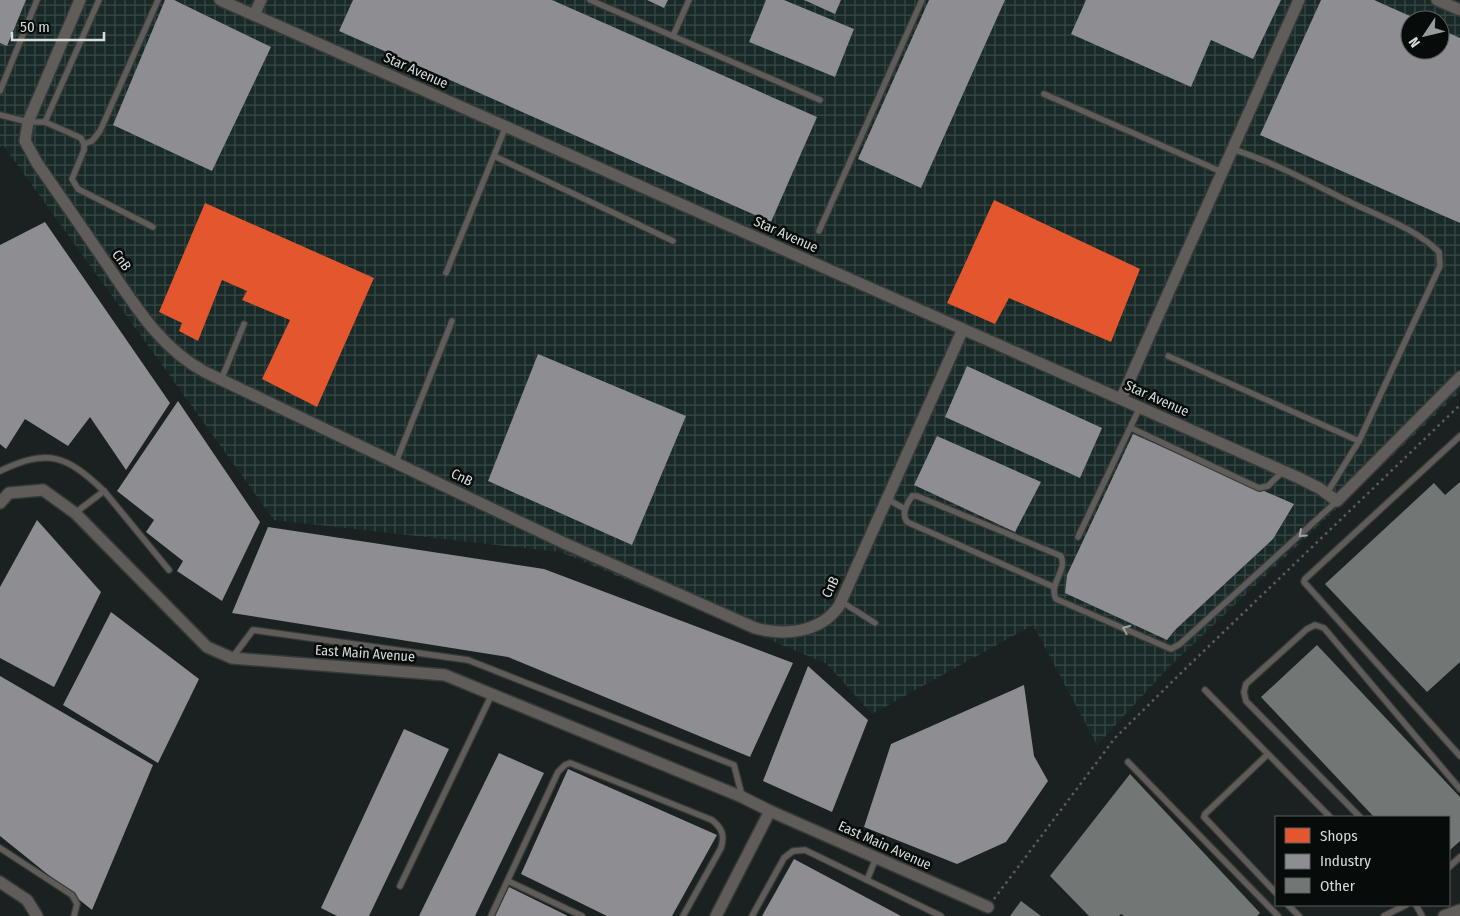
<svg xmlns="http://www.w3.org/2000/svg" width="1460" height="916" font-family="'Fira Sans Condensed',sans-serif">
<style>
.industrial{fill:url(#industrial-grid);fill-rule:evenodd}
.shops{fill:#e4572e}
.industry{fill:#8d8d92}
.building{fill:#727776}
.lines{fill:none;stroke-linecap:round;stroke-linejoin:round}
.lane-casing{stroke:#363a39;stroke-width:8}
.street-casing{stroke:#363a39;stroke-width:14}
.path{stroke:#5d5c5c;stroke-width:2.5;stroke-dasharray:2.5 4;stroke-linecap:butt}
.lane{stroke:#605c5a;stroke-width:5.5}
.street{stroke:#605c5a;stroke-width:11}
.oneway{stroke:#a1a3a2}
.labels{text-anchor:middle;stroke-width:5;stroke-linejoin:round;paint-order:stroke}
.street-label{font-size:14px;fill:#d6dddc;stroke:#070b0a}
</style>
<defs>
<pattern id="industrial-grid" width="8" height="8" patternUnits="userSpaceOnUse" patternTransform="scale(1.25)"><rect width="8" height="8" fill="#182927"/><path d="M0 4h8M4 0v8" fill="none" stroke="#394846"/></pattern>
</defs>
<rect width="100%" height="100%" fill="#1b2020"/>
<path class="industrial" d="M0 0H1460V392L1169 667 1097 745 1033 625 872 714 827 664 560 552 274 520 3 145 0 148ZM1410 20H1440V50H1410Z"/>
<g class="shops">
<path d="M994 200 1140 269 1111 342 1009 298 995 324 947 303Z"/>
<path d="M205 203 374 278 317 407 262 379 290 320 242 300 247 291 222 280 198 341 179 331 182 323 159 312Z"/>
</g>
<g class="industry">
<path d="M0 0H26L7 46 0 43Z"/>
<path d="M165 0H174L271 47 212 171 113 125Z"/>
<path d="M353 0H552L817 117 771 222 339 31Z"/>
<path d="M647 0H668L664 8Z"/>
<path d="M766 0H784L854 29 835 77 749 42Z"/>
<path d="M804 0H841L835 14Z"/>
<path d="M929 0H1005L921 188 858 159Z"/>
<path d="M1086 0H1281L1253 59 1211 40 1191 87 1071 34Z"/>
<path d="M1321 0H1374L1419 20H1410V50H1440V29L1460 38V223L1260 135Z"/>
<path d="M45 222 170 403 126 470 90 417 68 446 25 419 6 449 0 444V245Z"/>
<path d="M538 354 686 416 632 545 488 481Z"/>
<path d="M967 366 1102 428 1080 478 945 417Z"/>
<path d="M178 401 260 522 222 601 177 571 183 561 146 532 154 520 117 491Z"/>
<path d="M1133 434 1294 504 1273 539 1175 630 1167 640 1065 593 1067 575Z"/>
<path d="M937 436 1041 482 1015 532 914 485Z"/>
<path d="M37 520 101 592 54 687 0 658V587Z"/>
<path d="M268 527 544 569 793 663 750 757 508 657 232 613Z"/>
<path d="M111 612 199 679 158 763 63 705Z"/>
<path d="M808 666 868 720 832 812 763 781Z"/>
<path d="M0 676 153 765 92 910 0 836Z"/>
<path d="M1024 685 1034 756 1048 781 1006 842 957 864 864 827 891 744Z"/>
<path d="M404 729 449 749 369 916H337L321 908Z"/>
<path d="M499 753 544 773 475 916H419Z"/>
<path d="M568 769 717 835 672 916H607L521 874Z"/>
<path d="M794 859 901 916H762Z"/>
<path d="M509 887 568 916H495Z"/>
</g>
<g class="building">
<path d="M1460 482V662L1427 692 1325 584 1434 483 1445 495Z"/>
<path d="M1317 645 1460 797V841L1449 851V817H1374L1261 697Z"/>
<path d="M1130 774 1260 913 1257 916H1124L1121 914 1119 916H1089L1050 876Z"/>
<path d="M1021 901 1041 916H1010Z"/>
</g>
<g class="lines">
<defs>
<g id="lane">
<path d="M590 0 820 100"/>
<path d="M673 36 689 0"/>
<path d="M0 91 37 0"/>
<path d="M1044 94 1222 172"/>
<path d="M0 115 28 122H45L81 138 84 144V150L72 179 78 189 153 227"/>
<path d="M45 122 99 0"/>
<path d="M84 144 92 141 100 131 158 0"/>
<path d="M1232 149C1274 162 1313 184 1352 203 1381 217 1416 229 1439 252L1440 266 1359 441 1327 493"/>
<path d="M494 156 673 241"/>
<path d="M819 231 922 0"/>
<path d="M446 273 506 126"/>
<path d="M1168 356 1359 441"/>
<path d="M221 380 244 324"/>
<path d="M1131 428 1259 488 1268 486 1283 471"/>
<path d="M1460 436 1305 579 1304 582 1460 756"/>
<path d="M396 462 452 321"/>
<path d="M0 471C48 448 66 455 104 491L75 513"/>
<path d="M104 491 169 570"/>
<path d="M887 499 905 509"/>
<path d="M1078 537 1140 407"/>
<path d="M1054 587 907 522C901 513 907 504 912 496H917L1061 556C1068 570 1048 584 1056 599L1171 649 1180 644 1337 501"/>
<path d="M842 602 875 623"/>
<path d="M232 658 253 630 468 660 734 765 742 796"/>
<path d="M1205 690 1330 817"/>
<path d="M1267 755 1205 814 1204 817 1276 893"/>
<path d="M1128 762 1278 916"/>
<path d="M1360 817 1246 701 1244 692 1246 684 1307 629 1315 625 1324 628 1460 789"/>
<path d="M0 848 72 895 77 904 74 916"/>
<path d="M1449 867 1460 857"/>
<path d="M867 880 876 858"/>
<path d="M508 881 582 916"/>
<path d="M400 886 492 694"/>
<path d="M1288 905 1299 916"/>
<path d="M1416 905 1422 916"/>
<path d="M491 916 558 772 565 765 570 763 712 820C722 828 725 835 721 848L683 916"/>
<path d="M752 916 784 858 793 851 805 850 941 916"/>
<path d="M1384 916 1406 905"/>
</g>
<g id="street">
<path d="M80 0 28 122 25 141 37 163C60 196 83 229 106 263 134 304 160 348 205 372L564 543 755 628C785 636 820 633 839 606L963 329"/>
<path d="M220 0 1299 478 1319 488 1337 501 1460 377"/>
<path d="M1437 0 1460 10"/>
<path d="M254 15 261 0"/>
<path d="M1121 399 1299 0"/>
<path d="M0 503 9 493 43 490 75 513 207 647 232 658 445 675 742 797 770 811 988 907"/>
<path d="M0 882 27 900 37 916"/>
<path d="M716 916 770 811"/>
<path d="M1444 916 1460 910"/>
</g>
</defs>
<use href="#lane" class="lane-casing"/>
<use href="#street" class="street-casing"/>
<path class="path" d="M994 899 1115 738 1184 670 1460 405"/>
<use href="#lane" class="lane"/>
<use href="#street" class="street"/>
</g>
<defs><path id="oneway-chevron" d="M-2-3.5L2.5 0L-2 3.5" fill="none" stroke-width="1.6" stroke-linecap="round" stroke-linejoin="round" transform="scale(1.25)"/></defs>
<g class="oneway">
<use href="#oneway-chevron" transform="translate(1302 534) rotate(138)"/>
<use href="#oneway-chevron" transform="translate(1126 629) rotate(-157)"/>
</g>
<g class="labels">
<g class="street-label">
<text transform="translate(416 70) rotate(24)" y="5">Star Avenue</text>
<text transform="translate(786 234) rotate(24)" y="5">Star Avenue</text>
<text transform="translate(122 260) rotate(55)" y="5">CnB</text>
<text transform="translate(1157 398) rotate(24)" y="5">Star Avenue</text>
<text transform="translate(462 477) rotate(26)" y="5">CnB</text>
<text transform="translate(830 587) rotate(-64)" y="5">CnB</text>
<text transform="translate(365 653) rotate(4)" y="5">East Main Avenue</text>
<text transform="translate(885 845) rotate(24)" y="5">East Main Avenue</text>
</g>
</g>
<rect x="1275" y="816" width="175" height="90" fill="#070b0a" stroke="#5a5f5e"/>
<rect x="1285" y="828" width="25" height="15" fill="#e4572e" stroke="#5a5f5e"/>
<text x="1320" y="841" font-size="15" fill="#d6dddc">Shops</text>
<rect x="1285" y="854" width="25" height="15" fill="#8d8d92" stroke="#5a5f5e"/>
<text x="1320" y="866" font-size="15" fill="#d6dddc">Industry</text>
<rect x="1285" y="878" width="25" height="15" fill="#727776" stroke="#5a5f5e"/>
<text x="1320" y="891" font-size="15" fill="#d6dddc">Other</text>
<g transform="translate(1425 35) rotate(235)"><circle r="24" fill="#070b0a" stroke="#5a5f5e"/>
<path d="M0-4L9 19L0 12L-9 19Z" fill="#959b9a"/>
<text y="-8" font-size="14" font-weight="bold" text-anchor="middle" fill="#d6dddc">N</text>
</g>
<path d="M12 32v8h92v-8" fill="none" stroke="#d6dddc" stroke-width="2.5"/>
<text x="20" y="32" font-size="15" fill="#d6dddc" stroke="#070b0a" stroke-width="4" paint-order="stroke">50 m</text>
</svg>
